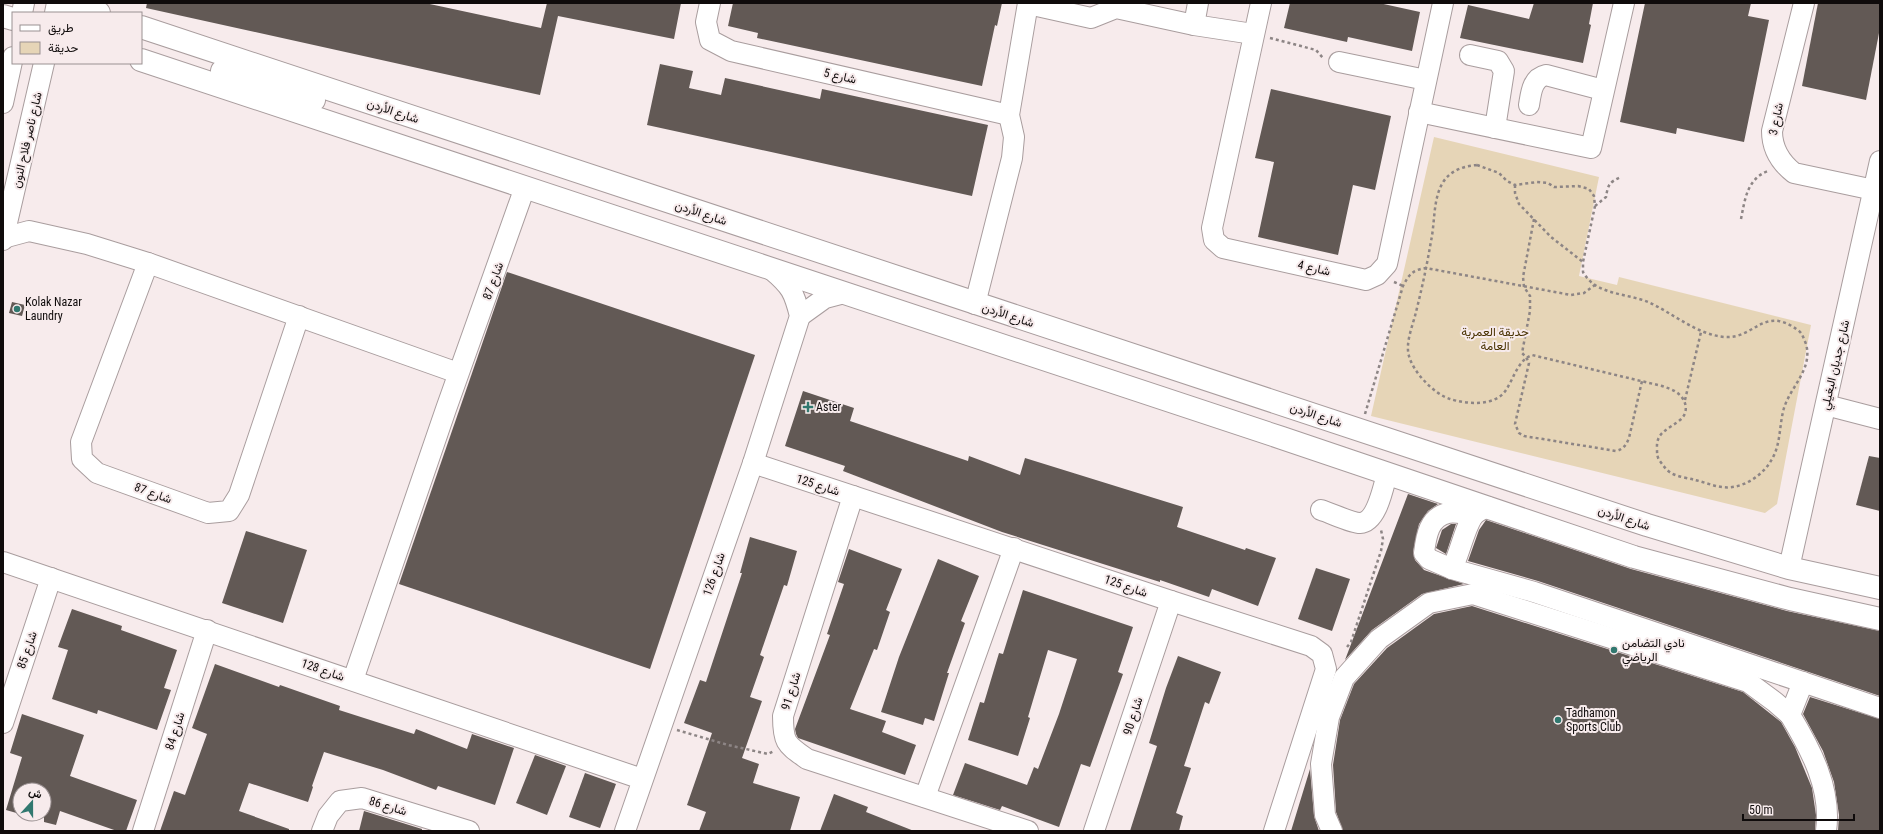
<svg xmlns="http://www.w3.org/2000/svg" width="1883" height="834" font-family="'Roboto Condensed',Vazirmatn,sans-serif">
<style>
.green{fill:#e6d5b7}
.building{fill:#625955}
.lines{fill:none;stroke-linecap:round;stroke-linejoin:round}
.minor-casing{stroke:#a99d9e;stroke-width:22}
.major-casing{stroke:#a99d9e;stroke-width:24}
.path{stroke:#8d8585;stroke-width:2.5;stroke-dasharray:3 3;stroke-linecap:butt}
.minor{stroke:#fff;stroke-width:20}
.major{stroke:#fff;stroke-width:22}
.poi-dot{fill:#31786f;stroke:#f7ebec;stroke-width:1.5}
.labels{text-anchor:middle;stroke-width:4;stroke-linejoin:round;paint-order:stroke}
.street-label{font-size:12px;fill:#0f0b0b;stroke:#f7ebec}
.poi-label{font-size:12px;fill:#0f0b0b;stroke:#f7ebec;text-anchor:start}
.park-label{font-size:12px;fill:#483100;stroke:#f7ebec}
</style>
<rect width="100%" height="100%" fill="#f7ebec"/>
<path class="green" d="M1434 137 1599 177 1579 276 1617 285 1619 277 1811 325 1777 504 1765 513 1371 416Z"/>
<g class="building">
<path d="M147 3H425L541 28 547 3H681L674 39 558 16 540 95 146 8Z"/>
<path d="M733 3H1002L997 26 995 25 982 86 757 38 758 33 728 26Z"/>
<path d="M1290 3H1379L1420 12 1412 51 1348 37 1347 42 1284 28Z"/>
<path d="M1534 3H1593L1589 24 1591 25 1583 63 1460 38 1468 5 1529 19Z"/>
<path d="M1645 3H1751L1748 16 1769 20 1744 142 1677 128 1676 134 1620 122Z"/>
<path d="M1818 3H1880V28L1866 100 1802 86Z"/>
<path d="M660 64 693 71 689 88 721 95 725 78 820 99 822 89 988 125 972 196 647 125Z"/>
<path d="M1271 89 1391 116 1375 190 1353 185 1338 255 1258 237 1274 162 1255 158Z"/>
<path d="M507 272 755 355 650 669 399 584Z"/>
<path d="M12 302 25 305 22 316 9 313Z"/>
<path d="M803 391 854 408 850 421 968 461 969 456 1020 475 1025 458 1183 507 1177 527 1245 550 1246 548 1276 558 1258 606 1212 589 1209 597 1160 580V582L1002 532 843 471 845 466 785 446Z"/>
<path d="M1869 456 1880 458V511L1856 505Z"/>
<path d="M1408 494 1438 504 1428 511 1419 524 1413 552 1415 560 1424 570 1464 584 1422 594 1372 630 1345 660Z"/>
<path d="M1486 520 1631 569 1787 611 1880 631V696L1538 581 1468 561 1479 530Z"/>
<path d="M1451 524H1456L1446 554 1436 548 1442 530Z"/>
<path d="M246 531 307 550 283 623 222 603Z"/>
<path d="M750 537 797 551 787 586 784 585 760 655 764 657 750 697 762 701 742 758 759 764 753 783 800 797 790 831H699L706 812 687 805 712 733 684 723 700 680 706 682 742 573H740Z"/>
<path d="M849 549 902 569 886 610 890 612 877 650 874 649 850 709 886 721 882 732 916 745 905 775 798 738 796 734 795 729 830 635 827 634 844 584 838 582Z"/>
<path d="M938 559 979 576 961 621 965 623 947 673H949L934 721 925 718 923 725 881 712 899 657Z"/>
<path d="M1316 568 1350 579 1332 631 1298 619Z"/>
<path d="M1023 590 1133 627 1118 672 1123 674 1090 767 1081 764 1059 827 1002 806 1000 810 953 795 965 763 1027 785 1034 767 1038 769 1059 714 1077 659 1048 650 1028 717 1030 718 1018 756 968 740 980 702 984 703 999 653 1003 654Z"/>
<path d="M1472 606 1743 692 1781 722 1795 747 1812 788 1816 815 1815 831H1343L1336 812 1333 765 1340 720 1354 684 1387 648 1434 614Z"/>
<path d="M72 609 122 626 121 630 177 650 164 688 171 690 157 730 98 710 97 714 52 699 68 650 58 647Z"/>
<path d="M1178 656 1221 672 1209 704 1205 702 1184 766 1191 768 1176 813 1183 816 1179 831H1130L1157 746 1149 743 1166 688Z"/>
<path d="M215 664 279 687 280 685 340 706 339 710 414 734 416 729 467 749 472 734 514 748 495 805 438 786 436 790 383 770 324 752 312 786 313 787 308 802 249 783 239 811 289 829V831H160L174 791 185 795 207 734 192 728Z"/>
<path d="M1810 697 1880 719V831H1838L1839 815 1834 782 1823 751 1803 714Z"/>
<path d="M22 714 84 735 70 776 137 800 126 831H117L60 811 56 825 44 822V790H20V814L6 810 22 757 10 753Z"/>
<path d="M535 755 566 766 547 815 516 803Z"/>
<path d="M1310 769 1314 816 1319 831H1291Z"/>
<path d="M585 773 616 784 600 828 569 817Z"/>
<path d="M834 794 868 807 866 812 914 831H820Z"/>
<path d="M364 811 422 829V831H359Z"/>
</g>
<g class="lines">
<defs>
<g id="minor">
<path d="M710 3 706 22 710 40 731 51 1009 115"/>
<path d="M1261 3 1212 228 1214 240 1223 248 1366 280 1377 275 1387 264 1443 3"/>
<path d="M1804 3 1772 131C1772 149 1780 162 1794 173L1874 190"/>
<path d="M1028 4 1091 18 1116 8 1194 25 1253 34"/>
<path d="M22 13 24 3"/>
<path d="M55 13 57 3"/>
<path d="M1194 25 1198 3"/>
<path d="M1470 55 1498 61 1504 71 1495 128"/>
<path d="M1339 62 1426 80"/>
<path d="M3 103 13 57"/>
<path d="M1529 105C1531 93 1532 78 1546 75L1603 90"/>
<path d="M1419 112 1591 148 1624 3"/>
<path d="M3 238 29 231 87 244 148 263 458 373"/>
<path d="M3 240 44 63"/>
<path d="M148 263 81 442 82 459 97 473 208 513 229 511 239 495 299 316"/>
<path d="M975 304 1012 158 1014 137 1009 115 1028 3"/>
<path d="M800 316 825 298 844 293"/>
<path d="M1826 405 1880 419"/>
<path d="M753 463 1171 601 1311 646 1322 654 1326 669 1274 831"/>
<path d="M853 496 783 716C783 743 786 744 807 759L1028 831"/>
<path d="M1488 507C1483 509 1478 511 1474 515 1466 524 1459 555 1452 569L1534 592 1880 708"/>
<path d="M1321 510C1331 513 1351 523 1360 523 1377 522 1383 488 1387 474"/>
<path d="M3 562 642 779"/>
<path d="M1789 568 1880 161"/>
<path d="M1452 569 1429 559 1424 553C1426 536 1429 517 1448 513 1456 511 1466 515 1474 515"/>
<path d="M353 680 446 409 525 187"/>
<path d="M1803 682 1790 715C1811 750 1832 789 1826 831"/>
<path d="M3 723 51 578"/>
<path d="M925 797 1014 548"/>
<path d="M143 831 207 630"/>
<path d="M322 831 328 816 340 801 362 798 469 831"/>
<path d="M625 831 753 463 800 316C794 292 791 286 772 270"/>
<path d="M1094 831 1171 601"/>
<path d="M1332 831 1325 815 1321 764 1329 717 1344 678 1379 639 1429 603 1473 594 1748 682 1775 702 1790 715"/>
</g>
<g id="major">
<path d="M69 3 99 13"/>
<path d="M3 16 13 19"/>
<path d="M141 27 1647 525 1789 568 1880 588"/>
<path d="M141 60 1282 438 1634 557 1790 599 1880 619"/>
<path d="M222 71 314 100"/>
</g>
</defs>
<use href="#minor" class="minor-casing"/>
<use href="#major" class="major-casing"/>
<g class="path">
<path d="M1270 38 1316 50 1323 58"/>
<path d="M1477 165 1499 173 1507 181 1515 185 1537 182 1548 183 1554 187 1578 186 1589 189 1594 196 1595 206 1583 262V272C1586 277 1590 282 1595 285 1611 295 1631 295 1648 302 1673 313 1697 335 1725 337 1755 339 1764 304 1799 331 1802 333 1804 339 1806 344 1813 369 1791 386 1784 408 1779 425 1781 444 1772 459 1763 476 1741 490 1722 487 1713 486 1704 482 1695 480 1688 478 1678 477 1671 473 1666 470 1663 465 1659 460 1657 456 1657 453 1657 448 1656 432 1669 429 1680 420 1690 412 1686 398 1676 392 1672 389 1667 388 1662 386L1532 355C1518 360 1514 378 1506 390 1495 407 1466 404 1450 399 1434 394 1413 372 1409 356 1405 343 1413 325 1416 312 1422 288 1427 265 1431 241 1435 223 1433 200 1442 184 1449 171 1463 166 1477 165Z"/>
<path d="M1515 185V193L1519 204 1551 237 1583 262"/>
<path d="M1595 206 1606 197C1608 185 1609 182 1621 177"/>
<path d="M1534 219 1523 277 1524 287 1530 296V311L1522 353 1526 357 1529 363 1515 424 1519 433 1524 436 1616 451C1624 449 1626 445 1629 438L1642 381"/>
<path d="M1741 219C1745 199 1747 179 1768 171"/>
<path d="M1394 282 1403 286"/>
<path d="M1685 400 1701 332"/>
<path d="M1365 414 1403 286C1409 274 1413 270 1426 268L1571 295 1584 293 1595 285"/>
<path d="M1347 647 1351 642 1381 551 1383 539 1381 530"/>
<path d="M677 730 728 745 768 754 774 751"/>
</g>
<use href="#minor" class="minor"/>
<use href="#major" class="major"/>
</g>
<g class="poi-dot">
<circle cx="17" cy="309" r="4"/>
<path d="M806 401h4v4h4v4h-4v4h-4v-4h-4v-4h4z"/>
<circle cx="1614" cy="650" r="4"/>
<circle cx="1558" cy="720" r="4"/>
</g>
<g class="labels">
<g class="street-label">
<text transform="translate(840 76) rotate(13)" y="4">شارع 5</text>
<text transform="translate(393 111) rotate(18)" y="4">شارع الأردن</text>
<text transform="translate(1776 119) rotate(-79)" y="4">شارع 3</text>
<text transform="translate(27 140) rotate(-77)" y="4">شارع ناصر فلاح النون</text>
<text transform="translate(701 213) rotate(18)" y="4">شارع الأردن</text>
<text transform="translate(1314 268) rotate(13)" y="4">شارع 4</text>
<text transform="translate(493 281) rotate(-70)" y="4">شارع 87</text>
<text transform="translate(1008 315) rotate(18)" y="4">شارع الأردن</text>
<text transform="translate(1835 365) rotate(-77)" y="4">شارع جديان البغيلي</text>
<text transform="translate(1316 415) rotate(18)" y="4">شارع الأردن</text>
<text transform="translate(818 485) rotate(18)" y="4">شارع 125</text>
<text transform="translate(153 493) rotate(20)" y="4">شارع 87</text>
<text transform="translate(1624 518) rotate(18)" y="4">شارع الأردن</text>
<text transform="translate(714 574) rotate(-71)" y="4">شارع 126</text>
<text transform="translate(1126 586) rotate(19)" y="4">شارع 125</text>
<text transform="translate(27 650) rotate(-71)" y="4">شارع 85</text>
<text transform="translate(323 670) rotate(19)" y="4">شارع 128</text>
<text transform="translate(791 691) rotate(-72)" y="4">شارع 91</text>
<text transform="translate(1133 716) rotate(-72)" y="4">شارع 90</text>
<text transform="translate(175 731) rotate(-72)" y="4">شارع 84</text>
<text transform="translate(388 806) rotate(17)" y="4">شارع 86</text>
</g>
<g class="poi-label">
<text x="25" y="306">Kolak Nazar<tspan x="25" dy="14">Laundry</tspan></text>
<text x="816" y="411">Aster</text>
<text x="1622" y="647">نادي التضامن<tspan x="1622" dy="14">الرياضي</tspan></text>
<text x="1566" y="717">Tadhamon<tspan x="1566" dy="14">Sports Club</tspan></text>
</g>
<g class="park-label">
<text x="1495" y="336">حديقة العمرية<tspan x="1495" dy="14">العامة</tspan></text>
</g>
</g>
<rect width="1883" height="834" fill="none" stroke="#0f0b0b" stroke-width="8"/>
<rect x="12" y="12" width="130" height="52" fill="#f7ebec" stroke="#9a9192"/>
<rect x="20" y="25" width="20" height="6" fill="#ffffff" stroke="#9a9192"/>
<text x="48" y="32" font-size="12" fill="#0f0b0b">طريق</text>
<rect x="20" y="42" width="20" height="12" fill="#e6d5b7" stroke="#9a9192"/>
<text x="48" y="52" font-size="12" fill="#0f0b0b">حديقة</text>
<g transform="translate(32 802) rotate(21)"><circle r="19" fill="#f7ebec" stroke="#9a9192"/>
<path d="M0-3L7 15L0 10L-7 15Z" fill="#31786f"/>
<text y="-6" font-size="11" font-weight="bold" text-anchor="middle" fill="#0f0b0b">ش</text>
</g>
<path d="M1743 814v6h111v-6" fill="none" stroke="#0f0b0b" stroke-width="2"/>
<text x="1749" y="814" font-size="12" fill="#0f0b0b" stroke="#f7ebec" stroke-width="3" paint-order="stroke">50 m</text>
</svg>
